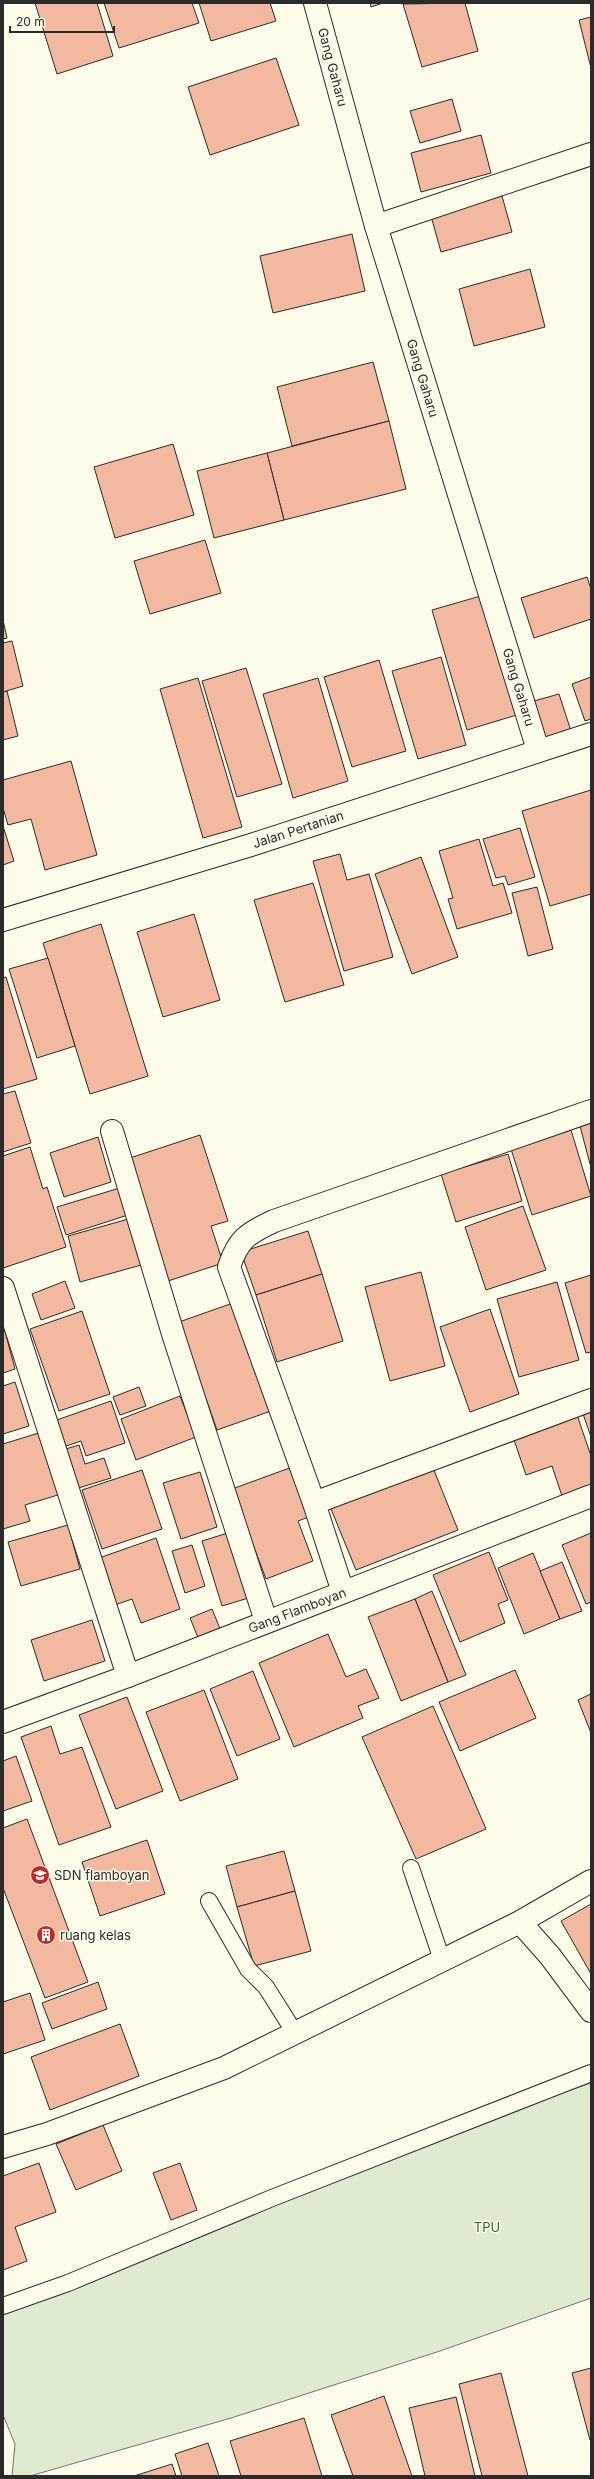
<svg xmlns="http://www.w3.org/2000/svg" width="594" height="2479" font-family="Inter,sans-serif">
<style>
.green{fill:#deebd1;stroke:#74746e}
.building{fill:#f2b8a0;stroke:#2b2b2b}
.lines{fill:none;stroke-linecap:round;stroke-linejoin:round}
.service-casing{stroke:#2b2b2b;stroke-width:18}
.minor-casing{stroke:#2b2b2b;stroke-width:24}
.service{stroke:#fdfbea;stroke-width:16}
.minor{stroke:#fdfbea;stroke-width:22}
.labels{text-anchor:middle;stroke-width:3;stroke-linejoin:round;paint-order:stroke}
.street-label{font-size:13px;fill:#2b2b2b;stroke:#fdfbea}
.poi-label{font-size:13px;fill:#2b2b2b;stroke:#fdfbea;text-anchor:start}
.park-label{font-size:13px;fill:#34623c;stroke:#fdfbea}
</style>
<rect width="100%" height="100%" fill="#fdfbea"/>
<path class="green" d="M591 2083V2298L440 2351 231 2418 30 2476H12L15 2444 3 2415V2309L422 2142Z"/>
<g class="building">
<path d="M35 3H97L113 56 57 74Z"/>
<path d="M104 3H192L199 23 119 48Z"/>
<path d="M199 3H270L276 21 211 41Z"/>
<path d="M370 3H383L371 7Z"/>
<path d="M465 3 478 51 422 67 403 4Z"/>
<path d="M591 17V68L579 20Z"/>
<path d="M276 58 299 125 210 155 188 87Z"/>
<path d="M452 99 461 131 420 143 410 111Z"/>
<path d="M481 135 491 173 421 192 411 153Z"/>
<path d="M502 196 512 232 441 252 431 216Z"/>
<path d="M352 234 365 291 273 313 260 256Z"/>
<path d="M530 269 545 327 474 346 459 289Z"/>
<path d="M373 362 389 421 292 446 277 387Z"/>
<path d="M389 421 406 489 284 520 267 453Z"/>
<path d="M173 444 194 515 115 538 94 467Z"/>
<path d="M267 453 284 520 214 538 197 471Z"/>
<path d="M205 540 221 593 150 614 134 561Z"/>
<path d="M587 577 591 589V619L534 638 521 598Z"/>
<path d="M484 595 520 714 467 730 432 610Z"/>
<path d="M3 620 7 638 3 639Z"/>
<path d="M12 641 23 686 3 692V643Z"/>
<path d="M441 657 466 745 418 759 392 671Z"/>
<path d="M379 660 406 751 352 767 324 677Z"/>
<path d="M246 668 282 784 237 797 202 681Z"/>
<path d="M591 677V719L585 721 572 684Z"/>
<path d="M198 678 242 827 203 838 160 689Z"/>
<path d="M318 678 348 781 293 798 263 694Z"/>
<path d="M7 691 18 736 3 740V692Z"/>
<path d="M559 694 571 731 546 739 534 701Z"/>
<path d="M71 761 97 855 45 870 31 819 8 825 3 808V780Z"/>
<path d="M591 790V894L550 906 522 811Z"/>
<path d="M3 826 14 861 3 865Z"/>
<path d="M520 828 535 877 508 885 505 876 496 878 483 839Z"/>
<path d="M479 839 493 886 503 883 512 913 457 929 448 899 453 898 439 851Z"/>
<path d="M340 854 347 880 369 874 393 957 344 971 313 861Z"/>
<path d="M421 857 458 957 412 974 375 874Z"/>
<path d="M313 883 344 985 285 1002 254 900Z"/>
<path d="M537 887 553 949 528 956 512 893Z"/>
<path d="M194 914 220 1000 163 1017 137 932Z"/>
<path d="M101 924 148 1076 90 1094 43 943Z"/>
<path d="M48 958 75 1046 37 1058 9 969Z"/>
<path d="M6 977 37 1079 3 1089V978Z"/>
<path d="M15 1091 31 1143 3 1152V1094Z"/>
<path d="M591 1122V1164H590L580 1126Z"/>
<path d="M571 1130 591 1196 532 1215 511 1149Z"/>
<path d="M200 1135 228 1221 211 1226 223 1263 168 1281 127 1159Z"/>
<path d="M98 1137 111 1182 64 1197 50 1153Z"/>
<path d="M30 1147 43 1189 47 1187 66 1247 3 1268V1156Z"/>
<path d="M508 1154 522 1201 456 1222 441 1174Z"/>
<path d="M123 1187 131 1214 66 1235 57 1207Z"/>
<path d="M523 1206 546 1270 486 1290 465 1227Z"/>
<path d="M132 1218 145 1264 80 1282 68 1236Z"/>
<path d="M308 1231 322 1274 256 1295 241 1252Z"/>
<path d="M421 1272 445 1366 390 1381 365 1287Z"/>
<path d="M322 1274 343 1341 277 1362 256 1295Z"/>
<path d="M591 1275V1352L586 1353 565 1283Z"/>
<path d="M65 1281 75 1308 41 1320 32 1294Z"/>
<path d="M557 1282 579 1360 519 1377 497 1299Z"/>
<path d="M233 1303 271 1411 217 1430 179 1322Z"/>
<path d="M490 1309 519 1394 470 1412 440 1327Z"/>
<path d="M82 1311 110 1394 59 1411 30 1329Z"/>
<path d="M3 1324 15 1369 3 1373Z"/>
<path d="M15 1382 29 1426 3 1434V1386Z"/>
<path d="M139 1387 146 1406 120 1415 113 1397Z"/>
<path d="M180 1396 196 1437 136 1460 121 1419Z"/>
<path d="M111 1401 125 1443 86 1456 81 1441 60 1448 51 1422Z"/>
<path d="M591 1402V1437L580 1405Z"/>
<path d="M576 1412 591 1456V1486L562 1496 552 1466 526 1475 512 1434Z"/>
<path d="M42 1432 61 1494 25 1505 30 1521 3 1529V1444Z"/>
<path d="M79 1445 85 1464 104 1458 111 1478 72 1490 59 1451Z"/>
<path d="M431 1463 458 1530 356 1570 329 1504Z"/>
<path d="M295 1466 314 1515 298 1521 313 1561 266 1579 232 1489Z"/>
<path d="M142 1470 162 1529 102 1549 82 1490Z"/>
<path d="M200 1472 217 1527 181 1539 163 1483Z"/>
<path d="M68 1525 80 1569 21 1586 8 1542Z"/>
<path d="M234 1531 255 1596 222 1606 202 1541Z"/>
<path d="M591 1533V1602L586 1604 562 1545Z"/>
<path d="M156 1538 180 1609 141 1623 132 1599 115 1605 99 1558Z"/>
<path d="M192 1545 205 1586 185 1593 172 1551Z"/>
<path d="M489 1552 508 1600 498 1604 505 1623 460 1642 433 1575Z"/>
<path d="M533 1553 560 1619 524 1634 498 1568Z"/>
<path d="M562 1562 582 1611 560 1619 540 1571Z"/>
<path d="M432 1591 466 1675 448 1682 415 1599Z"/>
<path d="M415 1599 448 1682 401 1701 368 1617Z"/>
<path d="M212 1609 221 1631 199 1640 190 1618Z"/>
<path d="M92 1620 105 1661 44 1681 31 1640Z"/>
<path d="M328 1634 346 1677 366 1669 379 1698 358 1706 363 1718 294 1747 259 1663Z"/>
<path d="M515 1670 536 1718 460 1751 439 1702Z"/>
<path d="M253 1671 280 1739 237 1756 210 1689Z"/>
<path d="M204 1690 238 1779 180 1801 146 1712Z"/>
<path d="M591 1694V1733L578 1700Z"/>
<path d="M127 1697 163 1791 116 1809 79 1715Z"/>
<path d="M433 1706 486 1829 416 1859 362 1737Z"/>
<path d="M51 1726 60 1754 82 1747 111 1827 59 1845 21 1737Z"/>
<path d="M16 1756 32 1801 3 1811V1761Z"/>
<path d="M27 1819 88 1982 45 1998 3 1888V1828Z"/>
<path d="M147 1840 165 1894 100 1916 82 1862Z"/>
<path d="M284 1851 295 1891 237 1907 226 1866Z"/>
<path d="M295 1891 311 1951 254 1966 237 1907Z"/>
<path d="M591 1904V1974L561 1921Z"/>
<path d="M98 1982 107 2009 52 2029 42 2003Z"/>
<path d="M30 1993 45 2040 3 2054V2002Z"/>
<path d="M120 2024 139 2076 50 2110 31 2057Z"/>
<path d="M103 2125 122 2171 76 2190 56 2144Z"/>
<path d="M39 2163 56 2212 15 2227 27 2261 3 2270V2176Z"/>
<path d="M180 2163 197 2210 171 2220 153 2173Z"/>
<path d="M591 2368V2439L590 2440 572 2373Z"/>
<path d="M501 2373 528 2476H482L459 2384Z"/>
<path d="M384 2396 412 2476H353L331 2415Z"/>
<path d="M456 2397 475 2476H425L409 2408Z"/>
<path d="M304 2418 322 2476H241L230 2441Z"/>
<path d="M208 2443 219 2476H182L175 2454Z"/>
<path d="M172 2464 176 2476H134Z"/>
</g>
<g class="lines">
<defs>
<g id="service">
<path d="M411 1868 442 1960"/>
<path d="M209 1901 248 1969 266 1987 295 2033"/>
<path d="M3 2306 68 2283 272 2198 591 2073"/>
</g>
<g id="minor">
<path d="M315 3 376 226 538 750"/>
<path d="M376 226 591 154"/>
<path d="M3 920 251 845 591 734"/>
<path d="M112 1131 174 1337 266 1621"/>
<path d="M3 1288 128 1676"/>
<path d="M314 1503 591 1400"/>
<path d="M343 1592 314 1503 229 1267C238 1239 248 1233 274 1221L591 1111"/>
<path d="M3 1722 128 1676 591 1496"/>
<path d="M520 1922 550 1956 591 2011"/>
<path d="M3 2147 47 2134 224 2068 520 1922 591 1881"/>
</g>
</defs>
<use href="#service" class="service-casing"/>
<use href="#minor" class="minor-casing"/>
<use href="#service" class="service"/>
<use href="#minor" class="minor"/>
</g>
<defs>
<symbol id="school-disc" viewBox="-11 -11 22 22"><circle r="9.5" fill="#c62828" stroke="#fdfbea"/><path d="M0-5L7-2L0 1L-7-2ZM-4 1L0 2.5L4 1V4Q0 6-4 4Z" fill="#fff"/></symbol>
<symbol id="building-disc" viewBox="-11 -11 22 22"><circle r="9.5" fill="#c62828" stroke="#fdfbea"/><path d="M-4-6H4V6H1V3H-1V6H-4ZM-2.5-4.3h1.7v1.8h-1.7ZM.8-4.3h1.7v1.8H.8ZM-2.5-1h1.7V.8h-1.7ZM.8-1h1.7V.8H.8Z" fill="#fff"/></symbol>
</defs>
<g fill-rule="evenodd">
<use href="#school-disc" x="29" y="1864" width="22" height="22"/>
<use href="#building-disc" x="35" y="1924" width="22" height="22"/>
</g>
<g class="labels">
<g class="street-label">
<text transform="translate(333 67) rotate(75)" y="5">Gang Gaharu</text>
<text transform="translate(423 378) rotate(73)" y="5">Gang Gaharu</text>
<text transform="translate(519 687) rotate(73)" y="5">Gang Gaharu</text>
<text transform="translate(298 829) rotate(-18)" y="5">Jalan Pertanian</text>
<text transform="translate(297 1610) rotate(-21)" y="5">Gang Flamboyan</text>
</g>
<g class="poi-label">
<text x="54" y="1880">SDN flamboyan</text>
<text x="60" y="1940">ruang kelas</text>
</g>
<g class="park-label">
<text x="487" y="2232">TPU</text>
</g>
</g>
<rect width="594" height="2479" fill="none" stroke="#2b2b2b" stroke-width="8"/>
<path d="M10 26v6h104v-6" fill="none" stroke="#2b2b2b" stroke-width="2"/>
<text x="16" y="26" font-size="12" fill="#2b2b2b" stroke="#fdfbea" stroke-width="3" paint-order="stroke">20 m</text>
</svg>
